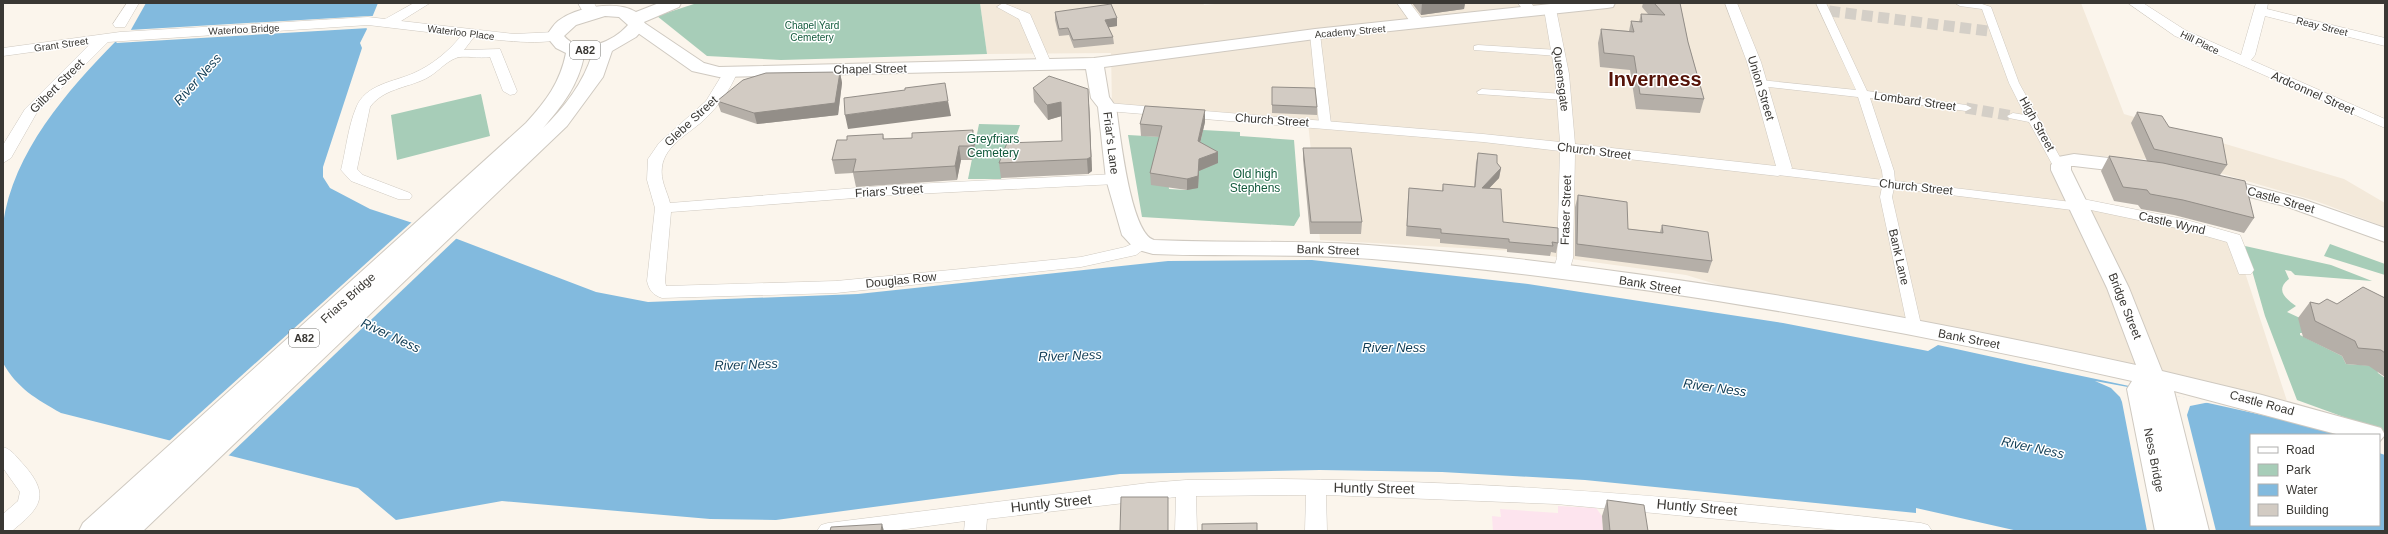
<svg xmlns="http://www.w3.org/2000/svg" width="2388" height="534" font-family="Helvetica,sans-serif">
<style>
.built{fill:#f3e9da}
.education{fill:#fde4ee}
.green{fill:#a7cdb8}
.water{fill:#82bade}
.pier{fill:#fbf5ec}
.lines{fill:none;stroke-linecap:round;stroke-linejoin:round}
.pedestrian-tunnel{stroke:#d4cfc7;stroke-width:11;stroke-dasharray:11 5.5;stroke-linecap:butt}
.pedestrian-casing{stroke:#cfc9c0;stroke-width:1}
.minor-casing{stroke:#cfc9c0;stroke-width:1}
.tertiary-casing{stroke:#cfc9c0;stroke-width:1}
.secondary-casing{stroke:#cfc9c0;stroke-width:2}
.trunk-casing{stroke:#cfc9c0;stroke-width:2}
.pedestrian{fill:#fff;fill-rule:evenodd}
.minor{fill:#fff;fill-rule:evenodd}
.tertiary{fill:#fff;fill-rule:evenodd}
.secondary{fill:#fff;fill-rule:evenodd}
.trunk{fill:#fff;fill-rule:evenodd}
.wall{fill:#b5afa8}
.shaded-wall{fill:#938e88}
.building{fill:#d2cbc3;stroke:#938e88}
.labels{text-anchor:middle;stroke-width:3;stroke-linejoin:round;paint-order:stroke}
.far-park-label{font-size:10px;fill:#125a3c;stroke:#fff}
.far-street-label{font-size:10px;fill:#3a3834;stroke:#fff}
.shield{fill:#fff;stroke:#757471;stroke-width:1}
.shield-label{font-size:11px;font-weight:bold;fill:#3a3834}
.street-label{font-size:12px;fill:#3a3834;stroke:#fff}
.park-label{font-size:12px;fill:#125a3c;stroke:#fff}
.water-label{font-size:13px;font-style:italic;fill:#0e3b54;stroke:#fff}
.near-street-label{font-size:14px;fill:#3a3834;stroke:#fff}
.town-label{font-size:20px;font-weight:bold;fill:#561308;stroke:#fff}
</style>
<rect width="100%" height="100%" fill="#fbf5ec"/>
<path class="built" d="M980 3H1203L1204 5 1225 3H2081L2124 114 2344 179 2385 203V227L2316 201 2216 172 2146 159 2086 155 2084 161H2066L2078 203 2234 239 2290 410 1784 305 1686 275 1514 251 1320 240 1308 122 1112 105 1111 53 987 54Z"/>
<path class="education" d="M1558 506 1596 508 1602 516 1603 531H1493L1492 516 1501 517 1500 509 1558 513Z"/>
<g class="green">
<path d="M697 3H980L987 54 781 60 707 56 657 16Z"/>
<path d="M481 94 490 136 397 160 391 115Z"/>
<path d="M979 124 1020 125 1001 179H968Z"/>
<path d="M1203 130 1240 132V136L1294 140 1300 216 1294 226 1142 217 1128 135 1163 137 1169 189 1186 190 1197 157Z"/>
<path d="M2330 244 2385 264V275L2324 256Z"/>
<path d="M2245 246 2331 265 2372 281 2295 275 2291 271 2285 270 2289 279C2275 290 2285 298 2296 306L2287 312 2300 318 2303 333H2300V335L2342 356 2346 364 2376 366 2378 373 2385 378V432L2297 400 2265 316Z"/>
</g>
<path class="water" d="M146 3H378L371 20 359 27H366L367 29 360 43 362 48 323 167V177L330 188 370 209 431 229 596 292 648 302 858 294 1168 261 1312 260 1528 284 1783 323 1928 351 1938 345C2072 375 2207 401 2341 433V435H2251V525H2379V453L2385 455V531H2018L1916 508V513L1585 480 1442 472 1320 470 1120 474 776 520 710 519 502 501 396 520 358 488 61 413C36 399 17 388 3 363 3 332 3 301 3 269 3 254 1 238 3 224 13 152 67 91 116 41H122L128 35Z"/>
<g class="pier">
<path d="M369 16H374L372 21 366 25 369 28 116 43 129 30Z"/>
<path d="M413 221 458 237 227 457 168 442Z"/>
<path d="M2095 381 2210 402 2190 406 2187 415 2216 531H2147L2122 402 2120 397 2111 388Z"/>
</g>
<g class="lines">
<g class="pedestrian-tunnel">
<path d="M1829 11 1996 32"/>
<path d="M1966 108 2013 116"/>
</g>
<defs>
<g id="pedestrian">
<path d="M1816 3H1826L1867 91 1966 105 1972 108 1966 111 1870 98 1894 171 1895 181 2080 203 2086 207 2080 211 1894 188 1892 197 1922 329 1920 332H1910L1908 329 1880 197 1882 187 1778 175 1772 171 1778 167 1883 180 1882 171 1858 97 1760 86 1755 83 1760 80 1856 90Z"/>
<path d="M1955 3H1979L1991 7 2019 83 2067 170 2065 173H2057L2029 122 2009 118 2007 116 2013 113 2025 115 2009 83 1982 9 1960 6Z"/>
<path d="M1315 31 1320 34 1331 124 1325 127 1319 124 1310 34Z"/>
<path d="M1478 45 1558 50 1563 53 1558 56 1474 50V46Z"/>
<path d="M1482 89 1564 94 1569 97 1564 100 1478 94 1477 92Z"/>
</g>
<g id="minor">
<path d="M127 3H139L125 27H115L113 24Z"/>
<path d="M414 3H430L401 21 514 34 555 32 562 36C554 48 489 39 474 37L464 50 500 49 517 91 515 94 510 95 503 91 490 57C480 59 463 55 456 58 445 62 436 74 425 79 406 88 383 89 370 107L357 169 363 175 410 193 412 196 410 199H398L351 181 341 170C346 150 348 127 356 108 365 84 394 82 414 73 432 65 449 51 461 36L368 25 108 42 36 114 11 158 3 163V145L25 109 90 44 3 56V48L120 32 368 17 385 19Z"/>
<path d="M1003 3 1030 14 1052 65 1050 68H1040L1019 19 997 7Z"/>
<path d="M1397 3H1410L1426 24 1424 27H1414Z"/>
<path d="M1518 3H1531L1537 11 1531 15 1526 14Z"/>
<path d="M1725 3H1737L1761 62 1792 168 1789 171 1778 176 1575 153 1573 258 1568 275H1556L1553 271 1557 258 1560 151 1483 142 1107 111 1100 107 1107 103 1483 134 1560 142 1555 74 1544 9 1550 5 1556 9 1569 74 1575 144 1776 166 1747 62Z"/>
<path d="M2128 3H2143L2185 30 2241 55 2256 3H2268L2267 9 2385 38V46L2265 16 2255 55 2251 60 2385 119V128L2175 36Z"/>
<path d="M730 69 737 73C730 90 719 105 706 118 691 133 665 144 662 167 660 180 667 191 670 203L894 185 1116 174 1124 179 1116 184 894 195 671 212 665 281 666 286 836 281 961 269 1081 257 1125 247 1143 239 1149 240 1151 244 1136 255 1081 267 836 293 662 298C653 295 649 290 647 281L655 208 647 180 648 159 659 143 706 101 725 70Z"/>
<path d="M2078 198 2183 219 2240 235 2254 270 2251 274H2239L2227 242 2181 229 2072 206 2070 203 2072 200Z"/>
<path d="M3 447C13 450 17 458 24 465 51 496 40 508 12 531H3V514L18 501 20 492 3 468Z"/>
<path d="M1281 479C1495 481 1708 498 1921 523L1928 525 1932 531H1848L1556 504 1326 495 1327 531H1305L1306 495 1196 496 1197 531H1175L1176 497 987 519 986 531H964L965 521 892 531H817L821 525 828 523 1148 483 1186 480Z"/>
</g>
<path id="tertiary" d="M578 3H594L600 14 598 17H586Z"/>
<g id="secondary">
<path d="M1560 3H1615L1613 7 1607 8 1315 39 1104 67 1109 97 1116 107C1120 132 1130 233 1154 240 1225 243 1297 240 1368 245 1626 264 1883 310 2136 365L2107 288 2051 170V165L2058 157 2074 154 2134 161 2141 163 2144 167 2141 171 2134 173 2074 166H2071V170L2129 288 2162 371 2262 395 2381 428 2385 435 2379 442V435H2340L2174 391 2209 531H2155L2127 389 2132 381C1882 325 1627 280 1372 259 1299 253 1226 257 1153 254L1135 249 1122 235 1106 179 1098 107 1091 98 1086 69 719 77 692 71 628 26 631 22H643L704 63 719 67 1094 58 1315 29Z"/>
<path d="M2219 177 2302 199 2385 228V242L2288 207 2212 187 2209 183 2212 179Z"/>
</g>
<path id="trunk" d="M659 3H681L679 7 644 22 646 26 636 37 612 51 603 77 567 126 143 531H79L83 523 526 123C546 101 560 83 566 53L556 48 546 36C550 31 553 25 558 21 576 7 616 0 636 12ZM605 16 619 17 628 25C613 42 581 56 564 36L576 25ZM592 55C583 83 564 108 543 128 562 106 578 86 584 56Z"/>
</defs>
<use href="#pedestrian" class="pedestrian-casing"/>
<use href="#minor" class="minor-casing"/>
<use href="#tertiary" class="tertiary-casing"/>
<use href="#secondary" class="secondary-casing"/>
<use href="#trunk" class="trunk-casing"/>
<use href="#pedestrian" class="pedestrian"/>
<use href="#minor" class="minor"/>
<use href="#tertiary" class="tertiary"/>
<use href="#secondary" class="secondary"/>
<use href="#trunk" class="trunk"/>
</g>
<g class="wall">
<path d="M1412 3H1465L1464 9 1421 15Z"/>
<path d="M1643 3H1680L1688 42 1704 99 1700 113 1636 109 1630 70 1600 67 1598 43 1601 29 1629 31 1631 21 1639 22 1641 14H1648L1642 7Z"/>
<path d="M1055 12 1117 18V26L1108 27 1113 37 1114 44 1074 48 1069 35 1059 36 1055 20Z"/>
<path d="M840 72 842 83 838 115 757 124 721 112 717 101Z"/>
<path d="M1272 87 1317 107V115L1272 113Z"/>
<path d="M1033 88 1089 104 1092 171 1088 174 1001 178 999 163 1062 141 1061 116 1048 120 1034 102Z"/>
<path d="M2137 112 2169 127 2227 165 2220 175 2254 218 2244 233 2174 215 2141 209 2138 205 2114 201 2101 171 2109 156 2152 162 2147 161 2131 123Z"/>
<path d="M1205 122 1200 142 1218 152V163L1199 171 1198 188 1187 190 1151 185 1150 173 1160 137 1141 136 1140 124Z"/>
<path d="M883 134 884 139 975 144 972 160H961L957 180 856 187 853 173 835 174 832 160 847 140Z"/>
<path d="M1303 148 1362 222 1361 234H1310L1303 159Z"/>
<path d="M1478 153 1497 163 1501 168 1499 178 1489 188 1503 222 1558 243 1556 253 1551 252 1550 256 1507 252V249L1440 243V239L1406 236 1408 198 1409 188 1442 191 1443 184 1474 187 1476 163Z"/>
<path d="M1578 195 1628 229 1660 232 1662 225 1712 261 1708 273 1575 256V207Z"/>
<path d="M2385 298V377L2369 366 2346 364 2342 356 2303 337 2298 318 2310 302 2319 304H2337Z"/>
<path d="M1607 500 1648 531H1603L1602 516Z"/>
</g>
<g class="shaded-wall">
<path d="M1422 3H1465L1464 9 1421 15Z"/>
<path d="M1117 18V26L1105 28V20Z"/>
<path d="M840 72 842 83 838 115 757 124 754 113Z"/>
<path d="M948 101 951 116 848 129 845 115Z"/>
<path d="M1061 102 1062 116 1048 120 1047 105Z"/>
<path d="M1089 104 1092 171 1088 174 1087 159Z"/>
<path d="M1205 110V122L1198 152V141Z"/>
<path d="M973 130 975 144 972 160 971 146Z"/>
<path d="M959 146 961 160 957 180 955 166Z"/>
<path d="M1218 152V163L1199 171 1198 188 1187 190V179L1199 159Z"/>
<path d="M1501 168 1499 178 1480 198 1482 188Z"/>
<path d="M882 524 884 531H881Z"/>
</g>
<g class="building">
<path d="M1654 3H1680L1688 42 1704 99 1640 94 1634 56 1604 53 1601 29 1634 32 1631 21 1642 22 1641 14 1665 15Z"/>
<path d="M1111 4 1117 18 1105 20 1113 37 1073 40 1068 28 1059 29 1055 12Z"/>
<path d="M840 72 835 103 754 113 717 101 743 80 766 73Z"/>
<path d="M1049 76 1088 89 1091 157 1087 159 999 163 1007 143 1062 141 1061 102 1047 105 1033 88Z"/>
<path d="M945 83 948 101 845 115 844 98 905 90V88Z"/>
<path d="M1272 87 1315 88 1317 107 1272 105Z"/>
<path d="M1145 106 1205 110 1198 141 1218 152 1199 159 1198 176 1187 179 1150 173 1162 126 1140 124Z"/>
<path d="M2137 112 2162 116 2169 127 2222 138 2227 165 2154 149Z"/>
<path d="M973 130 971 146H959L955 166 853 172 856 159 832 160 837 140H847V136L883 134V139L912 138V133Z"/>
<path d="M1303 148H1351L1362 222H1311Z"/>
<path d="M1478 153 1497 155V163L1501 168 1482 188 1501 189 1503 222 1558 228V243L1552 242 1553 246 1509 242V239L1441 233V229L1407 226 1409 188 1443 191V184L1475 187Z"/>
<path d="M2109 156 2163 163 2245 181 2254 218 2183 200 2150 194 2147 190 2123 187Z"/>
<path d="M1578 195 1627 202 1628 229 1663 233 1662 225 1708 232 1712 261 1577 244Z"/>
<path d="M2363 287 2385 298V353L2381 350 2358 348 2355 341 2315 321 2310 302 2319 304 2327 299 2337 304Z"/>
<path d="M1121 497H1168V531H1120Z"/>
<path d="M1607 500 1644 505 1648 531H1610Z"/>
<path d="M1257 523V531H1202V524Z"/>
<path d="M882 524 881 531H830L831 527Z"/>
</g>
<g class="labels">
<g class="far-park-label">
<text x="812" y="29">Chapel Yard<tspan x="812" dy="12">Cemetery</tspan></text>
</g>
<g class="far-street-label">
<text transform="translate(2322 26) rotate(14)" y="4">Reay Street</text>
<text transform="translate(244 29) rotate(-3)" y="4">Waterloo Bridge</text>
<text transform="translate(1350 31) rotate(-5)" y="4">Academy Street</text>
<text transform="translate(461 32) rotate(7)" y="4">Waterloo Place</text>
<text transform="translate(2200 42) rotate(26)" y="4">Hill Place</text>
<text transform="translate(61 44) rotate(-8)" y="4">Grant Street</text>
</g>
<g class="shield">
<rect x="570" y="41" width="30" height="18" rx="3"/>
<rect x="289" y="329" width="30" height="18" rx="3"/>
</g>
<g class="shield-label">
<text x="585" y="54">A82</text>
<text x="304" y="342">A82</text>
</g>
<g class="street-label">
<text transform="translate(870 69) rotate(-1)" y="4">Chapel Street</text>
<text transform="translate(1561 79) rotate(83)" y="4">Queensgate</text>
<text transform="translate(57 86) rotate(-45)" y="4">Gilbert Street</text>
<text transform="translate(1761 88) rotate(73)" y="4">Union Street</text>
<text transform="translate(2313 93) rotate(24)" y="4">Ardconnel Street</text>
<text transform="translate(1915 101) rotate(8)" y="4">Lombard Street</text>
<text transform="translate(1272 120) rotate(4)" y="4">Church Street</text>
<text transform="translate(691 121) rotate(-43)" y="4">Glebe Street</text>
<text transform="translate(2037 124) rotate(61)" y="4">High Street</text>
<text transform="translate(1111 143) rotate(83)" y="4">Friar's Lane</text>
<text transform="translate(1594 151) rotate(7)" y="4">Church Street</text>
<text transform="translate(1916 187) rotate(6)" y="4">Church Street</text>
<text transform="translate(889 191) rotate(-4)" y="4">Friars' Street</text>
<text transform="translate(2281 200) rotate(16)" y="4">Castle Street</text>
<text transform="translate(1566 210) rotate(-88)" y="4">Fraser Street</text>
<text transform="translate(2172 223) rotate(13)" y="4">Castle Wynd</text>
<text transform="translate(1328 250) rotate(2)" y="4">Bank Street</text>
<text transform="translate(1899 257) rotate(77)" y="4">Bank Lane</text>
<text transform="translate(901 280) rotate(-6)" y="4">Douglas Row</text>
<text transform="translate(1650 285) rotate(9)" y="4">Bank Street</text>
<text transform="translate(348 298) rotate(-42)" y="4">Friars Bridge</text>
<text transform="translate(2125 306) rotate(68)" y="4">Bridge Street</text>
<text transform="translate(1969 339) rotate(11)" y="4">Bank Street</text>
<text transform="translate(2262 403) rotate(15)" y="4">Castle Road</text>
<text transform="translate(2154 460) rotate(79)" y="4">Ness Bridge</text>
</g>
<g class="park-label">
<text x="993" y="143">Greyfriars<tspan x="993" dy="14">Cemetery</tspan></text>
<text x="1255" y="178">Old high<tspan x="1255" dy="14">Stephens</tspan></text>
</g>
<g class="water-label">
<text transform="translate(197 79) rotate(-48)" y="5">River Ness</text>
<text transform="translate(391 335) rotate(25)" y="5">River Ness</text>
<text x="1394" y="352">River Ness</text>
<text transform="translate(1070 355) rotate(-2)" y="5">River Ness</text>
<text transform="translate(746 364) rotate(-2)" y="5">River Ness</text>
<text transform="translate(1715 387) rotate(8)" y="5">River Ness</text>
<text transform="translate(2033 447) rotate(12)" y="5">River Ness</text>
</g>
<g class="near-street-label">
<text transform="translate(1374 488) rotate(1)" y="5">Huntly Street</text>
<text transform="translate(1051 503) rotate(-6)" y="5">Huntly Street</text>
<text transform="translate(1697 507) rotate(5)" y="5">Huntly Street</text>
</g>
<g class="town-label">
<text x="1655" y="86">Inverness</text>
</g>
</g>
<rect width="2388" height="534" fill="none" stroke="#3a3834" stroke-width="8"/>
<rect x="2250" y="434" width="130" height="92" fill="#ffffff" stroke="#b0afae"/>
<rect x="2258" y="447" width="20" height="6" fill="#ffffff" stroke="#b0afae"/>
<text x="2286" y="454" font-size="12" fill="#3a3834">Road</text>
<rect x="2258" y="464" width="20" height="12" fill="#a7cdb8" stroke="#b0afae"/>
<text x="2286" y="474" font-size="12" fill="#3a3834">Park</text>
<rect x="2258" y="484" width="20" height="12" fill="#82bade" stroke="#b0afae"/>
<text x="2286" y="494" font-size="12" fill="#3a3834">Water</text>
<rect x="2258" y="504" width="20" height="12" fill="#d2cbc3" stroke="#b0afae"/>
<text x="2286" y="514" font-size="12" fill="#3a3834">Building</text>
</svg>
